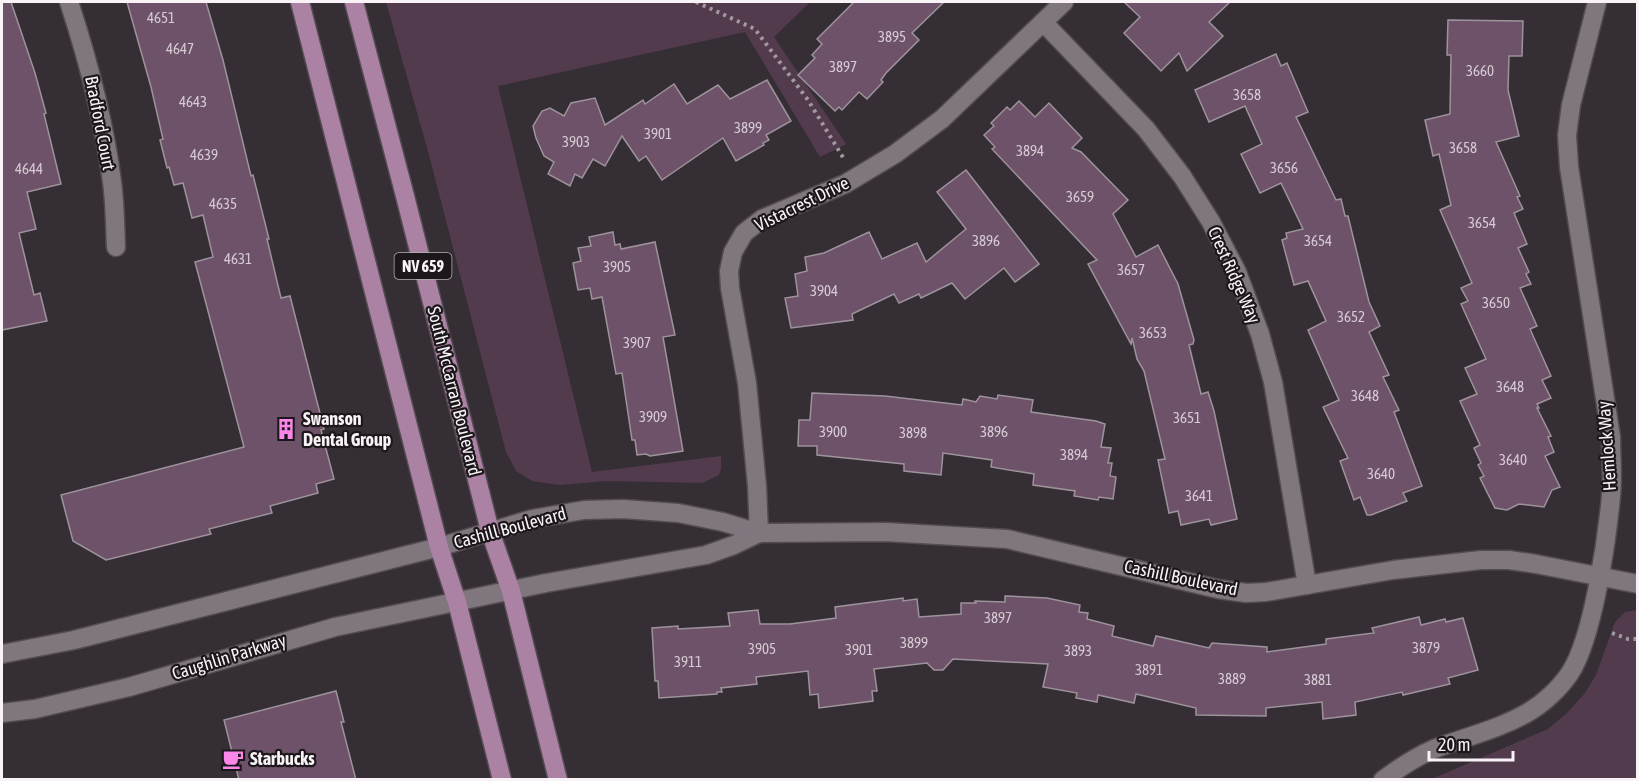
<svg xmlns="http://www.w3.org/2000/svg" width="1639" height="781" font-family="'Asap Condensed',sans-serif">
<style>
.green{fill:#533b4e}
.building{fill:#6e5269;stroke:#9d939b;stroke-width:1.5}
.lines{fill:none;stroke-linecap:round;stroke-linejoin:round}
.minor-casing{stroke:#534b51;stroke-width:21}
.tertiary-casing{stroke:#534b51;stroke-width:21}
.primary-casing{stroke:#534b51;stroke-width:21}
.path{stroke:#a19aa0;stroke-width:4;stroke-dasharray:3 4.5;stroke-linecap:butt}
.minor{stroke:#80767e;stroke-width:18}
.tertiary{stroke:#80767e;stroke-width:18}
.primary{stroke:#ab82a3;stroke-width:18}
.labels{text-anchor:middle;stroke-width:4.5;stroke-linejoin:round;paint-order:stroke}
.number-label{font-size:15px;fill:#d6cbd4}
.shield{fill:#1b171a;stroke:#b6b1b5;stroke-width:1.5}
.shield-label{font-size:16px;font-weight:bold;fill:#f9f3f7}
.street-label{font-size:18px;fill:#f9f3f7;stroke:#1b171a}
.poi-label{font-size:18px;font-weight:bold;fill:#f9f3f7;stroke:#1b171a;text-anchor:start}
</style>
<rect width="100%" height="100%" fill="#362e35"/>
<g class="green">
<path d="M386 2H810L774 37 846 144 820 157 745 32 498 86 592 472 721 456V469L719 475 702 483 606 481 559 485 532 481 516 471 506 452 429 155Z"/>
<path d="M1637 610V779H1432L1548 729 1568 712 1585 693 1596 675 1615 622 1625 612Z"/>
</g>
<g class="building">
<path d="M2 2H11L35 73 46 113 44 114 61 184 27 192 36 229 19 233 34 295 40 293 47 321 2 330Z"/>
<path d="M127 2H206L223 60 251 176 253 175 269 239H267L281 298 290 296 324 429 321 430 334 479 316 484 318 493 270 506 272 513 209 529 211 534 106 560 73 541 61 495 244 447 195 262 213 257 203 215 192 218 183 183 174 185 169 167 167 168 160 140 163 139 151 87Z"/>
<path d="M854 2H944L912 33 919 40 886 73 881 80 883 82 867 99 859 92 842 110 839 107 835 111 798 75 815 58 812 55 822 44 817 39Z"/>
<path d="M1124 2H1230L1209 22 1223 36 1187 71 1179 53 1161 71 1124 33 1140 17Z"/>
<path d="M1448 20 1523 21 1522 56H1509L1508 90 1519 136 1496 142 1520 196 1517 197 1523 209 1514 213 1527 244 1518 248 1529 272 1526 274 1531 284 1520 288 1537 326 1530 329 1551 376 1542 380 1551 398 1537 404 1539 408H1537L1551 436 1548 437 1554 452 1545 456 1560 487 1552 490 1544 507 1519 504 1507 510 1495 508 1480 478 1484 476 1478 465 1481 463 1474 448 1480 445 1460 401 1477 394 1465 368 1486 359 1461 304 1468 301 1461 288 1472 283 1440 210 1451 205 1439 154 1433 156 1425 120 1450 114 1451 55H1447Z"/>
<path d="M1276 54 1281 66 1287 63 1308 112 1296 117 1336 200 1341 199 1345 216H1348L1369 302 1380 326 1369 332 1389 375 1383 377 1399 410 1394 412 1422 486 1403 493 1407 501 1371 515H1367L1360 497 1354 500 1340 461 1348 458 1323 407 1339 400 1308 330 1326 321 1308 281 1294 285 1282 240 1287 238 1286 233 1303 229 1281 183 1260 193 1241 154 1262 144 1245 106 1209 122 1195 90Z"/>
<path d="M767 80 791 121 766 135 769 140 763 143 764 145 736 161 723 138 662 180 646 156 639 161 622 136 605 166 593 159 582 178 575 174 570 186 548 174 554 162 544 156 536 138 533 126 542 111 550 108 564 116 571 103 595 98 605 125 643 100 645 104 674 84 687 104 718 85 730 99Z"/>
<path d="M1019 101 1035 117 1049 103 1082 138 1072 148 1081 152 1128 200 1113 214 1136 257 1158 245 1178 284 1194 340 1193 344 1189 345 1201 394 1208 392 1214 411 1237 519 1211 525 1209 519 1181 525 1178 511 1169 513 1158 460 1165 459 1144 371 1137 359 1132 338 1131 344 1088 264 1097 260 992 149 995 147 984 135 994 126 991 123 1007 107 1010 110Z"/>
<path d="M966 170 1039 264 1015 282 1004 268 965 299 952 283 921 298 919 294 899 303 894 294 852 314 853 320 791 328 785 298 798 296 795 274 807 271 805 257 824 253 869 232 882 259 917 243 926 262 966 229 937 192Z"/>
<path d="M613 232 615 245 620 244 621 249 655 242 675 335 663 337 683 451 650 456 646 454 637 455 635 440H632L622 373 616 374 602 297 592 299 590 288 578 290 573 263 581 261 578 248 591 246 589 237Z"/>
<path d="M812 393 885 396 962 405 963 399 976 402 980 396 997 399 998 395 1033 400 1031 412 1096 421 1105 424 1101 447 1111 448 1108 463H1112L1110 476 1116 477 1113 499 1099 497 1098 500 1074 496 1075 491 1033 485 1034 474 991 467 992 460 943 453 941 475 904 471V464L817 455V446H798L799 420H810Z"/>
<path d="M1005 596 1047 598 1080 605 1079 612 1088 613 1087 619 1114 626 1112 636 1153 646 1156 636 1209 648 1212 643 1267 647V652L1326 644V639L1374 633 1372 628 1419 617 1421 625 1445 619 1446 622 1463 618 1478 670 1448 678 1450 684 1403 695 1402 692 1355 702 1356 715 1323 719 1322 702 1266 708V716L1196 715V708L1136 694 1134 703 1098 695 1097 702 1076 698 1077 693 1043 687 1048 664 953 659 943 670H934L927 663 874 669 877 691H872L873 701 819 708 818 694 810 695 808 671 756 677 757 684 721 688 722 692H717V694L659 698 658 681H655L652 628 678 626V629L730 626 728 613 758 610 760 624H790L836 618 835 607 903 598V601L917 599 919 617 961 614V603H976L975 601 1005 602Z"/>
<path d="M336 691 344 722H341L356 780H239L224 720Z"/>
</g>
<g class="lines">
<defs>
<g id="minor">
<path d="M69 2C88 60 104 120 112 182 115 203 115 225 116 247"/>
<path d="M1043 22 1146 129 1182 176 1211 222 1237 272 1260 334 1273 382 1307 585"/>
<path d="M759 533 757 486 747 383 730 288 729 271 733 252 744 233 762 219 845 184 895 154 942 119 1064 2"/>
<path d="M1383 780C1399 768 1415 757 1434 749 1465 737 1497 730 1527 713 1543 704 1560 688 1570 673 1593 638 1607 539 1611 496 1613 477 1611 456 1611 437L1569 167 1567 135 1571 105 1597 2"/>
</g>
<g id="tertiary">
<path d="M2 654 74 640 439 547 532 519 584 510 623 509 678 513 723 522 759 533 886 532 1007 539 1218 589 1246 593 1266 592 1393 570 1481 560H1509L1536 564 1638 584"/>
<path d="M2 713 35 709 129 687 335 627 546 583 706 555 734 545 759 533"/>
</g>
<g id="primary">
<path d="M300 2 439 547 457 602 502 780"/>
<path d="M354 2 405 196 490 531 511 591 558 780"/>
</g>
</defs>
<use href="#minor" class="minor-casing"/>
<use href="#tertiary" class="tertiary-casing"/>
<use href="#primary" class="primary-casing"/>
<g class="path">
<path d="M696 2 755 29 808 100 844 159"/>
<path d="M1612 633 1628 639H1638"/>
</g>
<use href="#minor" class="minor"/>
<use href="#tertiary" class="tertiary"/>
<use href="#primary" class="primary"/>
</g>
<defs>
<symbol id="building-bare" viewBox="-9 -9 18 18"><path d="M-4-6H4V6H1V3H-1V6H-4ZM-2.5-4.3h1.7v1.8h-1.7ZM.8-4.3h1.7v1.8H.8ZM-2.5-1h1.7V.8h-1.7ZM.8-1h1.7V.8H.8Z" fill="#fa87e7" stroke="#1b171a" stroke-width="2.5" paint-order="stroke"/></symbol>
<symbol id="cafe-bare" viewBox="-9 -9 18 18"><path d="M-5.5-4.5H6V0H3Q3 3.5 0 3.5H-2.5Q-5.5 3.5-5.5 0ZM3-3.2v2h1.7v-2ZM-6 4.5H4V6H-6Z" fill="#fa87e7" stroke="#1b171a" stroke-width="2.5" paint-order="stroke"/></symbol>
</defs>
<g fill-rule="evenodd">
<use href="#building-bare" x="271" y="414" width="30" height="30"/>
<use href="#cafe-bare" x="218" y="744" width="30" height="30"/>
</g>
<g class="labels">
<g class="number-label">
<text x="161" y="23">4651</text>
<text x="892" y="42">3895</text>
<text x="180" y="54">4647</text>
<text x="843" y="72">3897</text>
<text x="1480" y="76">3660</text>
<text x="1247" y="100">3658</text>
<text x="193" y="107">4643</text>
<text x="748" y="133">3899</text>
<text x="658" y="139">3901</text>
<text x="576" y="147">3903</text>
<text x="1463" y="153">3658</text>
<text x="1030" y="156">3894</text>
<text x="204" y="160">4639</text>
<text x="1284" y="173">3656</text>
<text x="29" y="174">4644</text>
<text x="1080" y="202">3659</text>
<text x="223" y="209">4635</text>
<text x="1482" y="228">3654</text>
<text x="986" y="246">3896</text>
<text x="1318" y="246">3654</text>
<text x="238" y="264">4631</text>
<text x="617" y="272">3905</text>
<text x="1131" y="275">3657</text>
<text x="824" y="296">3904</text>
<text x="1496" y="308">3650</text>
<text x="1351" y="322">3652</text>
<text x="1153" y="338">3653</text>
<text x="637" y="348">3907</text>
<text x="1510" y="392">3648</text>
<text x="1365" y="401">3648</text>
<text x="653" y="422">3909</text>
<text x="1187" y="423">3651</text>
<text x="833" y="437">3900</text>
<text x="994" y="437">3896</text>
<text x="913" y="438">3898</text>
<text x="1074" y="460">3894</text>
<text x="1513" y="465">3640</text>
<text x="1381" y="479">3640</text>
<text x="1199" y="501">3641</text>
<text x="998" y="623">3897</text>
<text x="914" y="648">3899</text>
<text x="1426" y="653">3879</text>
<text x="762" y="654">3905</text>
<text x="859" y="655">3901</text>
<text x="1078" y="656">3893</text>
<text x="688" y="667">3911</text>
<text x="1149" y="675">3891</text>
<text x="1232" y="684">3889</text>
<text x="1318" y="685">3881</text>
</g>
<rect class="shield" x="394.5" y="253" width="57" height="26" rx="4.5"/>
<g class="shield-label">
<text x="423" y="272">NV 659</text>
</g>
<g class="street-label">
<text transform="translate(100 123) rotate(79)" y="6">Bradford Court</text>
<text transform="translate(802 204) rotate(-26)" y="6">Vistacrest Drive</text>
<text transform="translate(1234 275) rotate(66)" y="6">Crest Ridge Way</text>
<text transform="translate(454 391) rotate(76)" y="6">South McCarran Boulevard</text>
<text transform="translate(1607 446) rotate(-94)" y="6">Hemlock Way</text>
<text transform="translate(510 528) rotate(-15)" y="6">Cashill Boulevard</text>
<text transform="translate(1181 578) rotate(12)" y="6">Cashill Boulevard</text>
<text transform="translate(229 657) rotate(-17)" y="6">Caughlin Parkway</text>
</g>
<g class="poi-label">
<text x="303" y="425">Swanson<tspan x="303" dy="21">Dental Group</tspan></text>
<text x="250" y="765">Starbucks</text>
</g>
</g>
<rect width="1639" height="781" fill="none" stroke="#f9f3f7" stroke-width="6"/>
<path d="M1429 751v9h84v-9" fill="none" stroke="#f9f3f7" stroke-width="3"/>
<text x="1438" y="751" font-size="18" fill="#f9f3f7" stroke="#1b171a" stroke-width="4.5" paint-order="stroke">20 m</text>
</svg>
